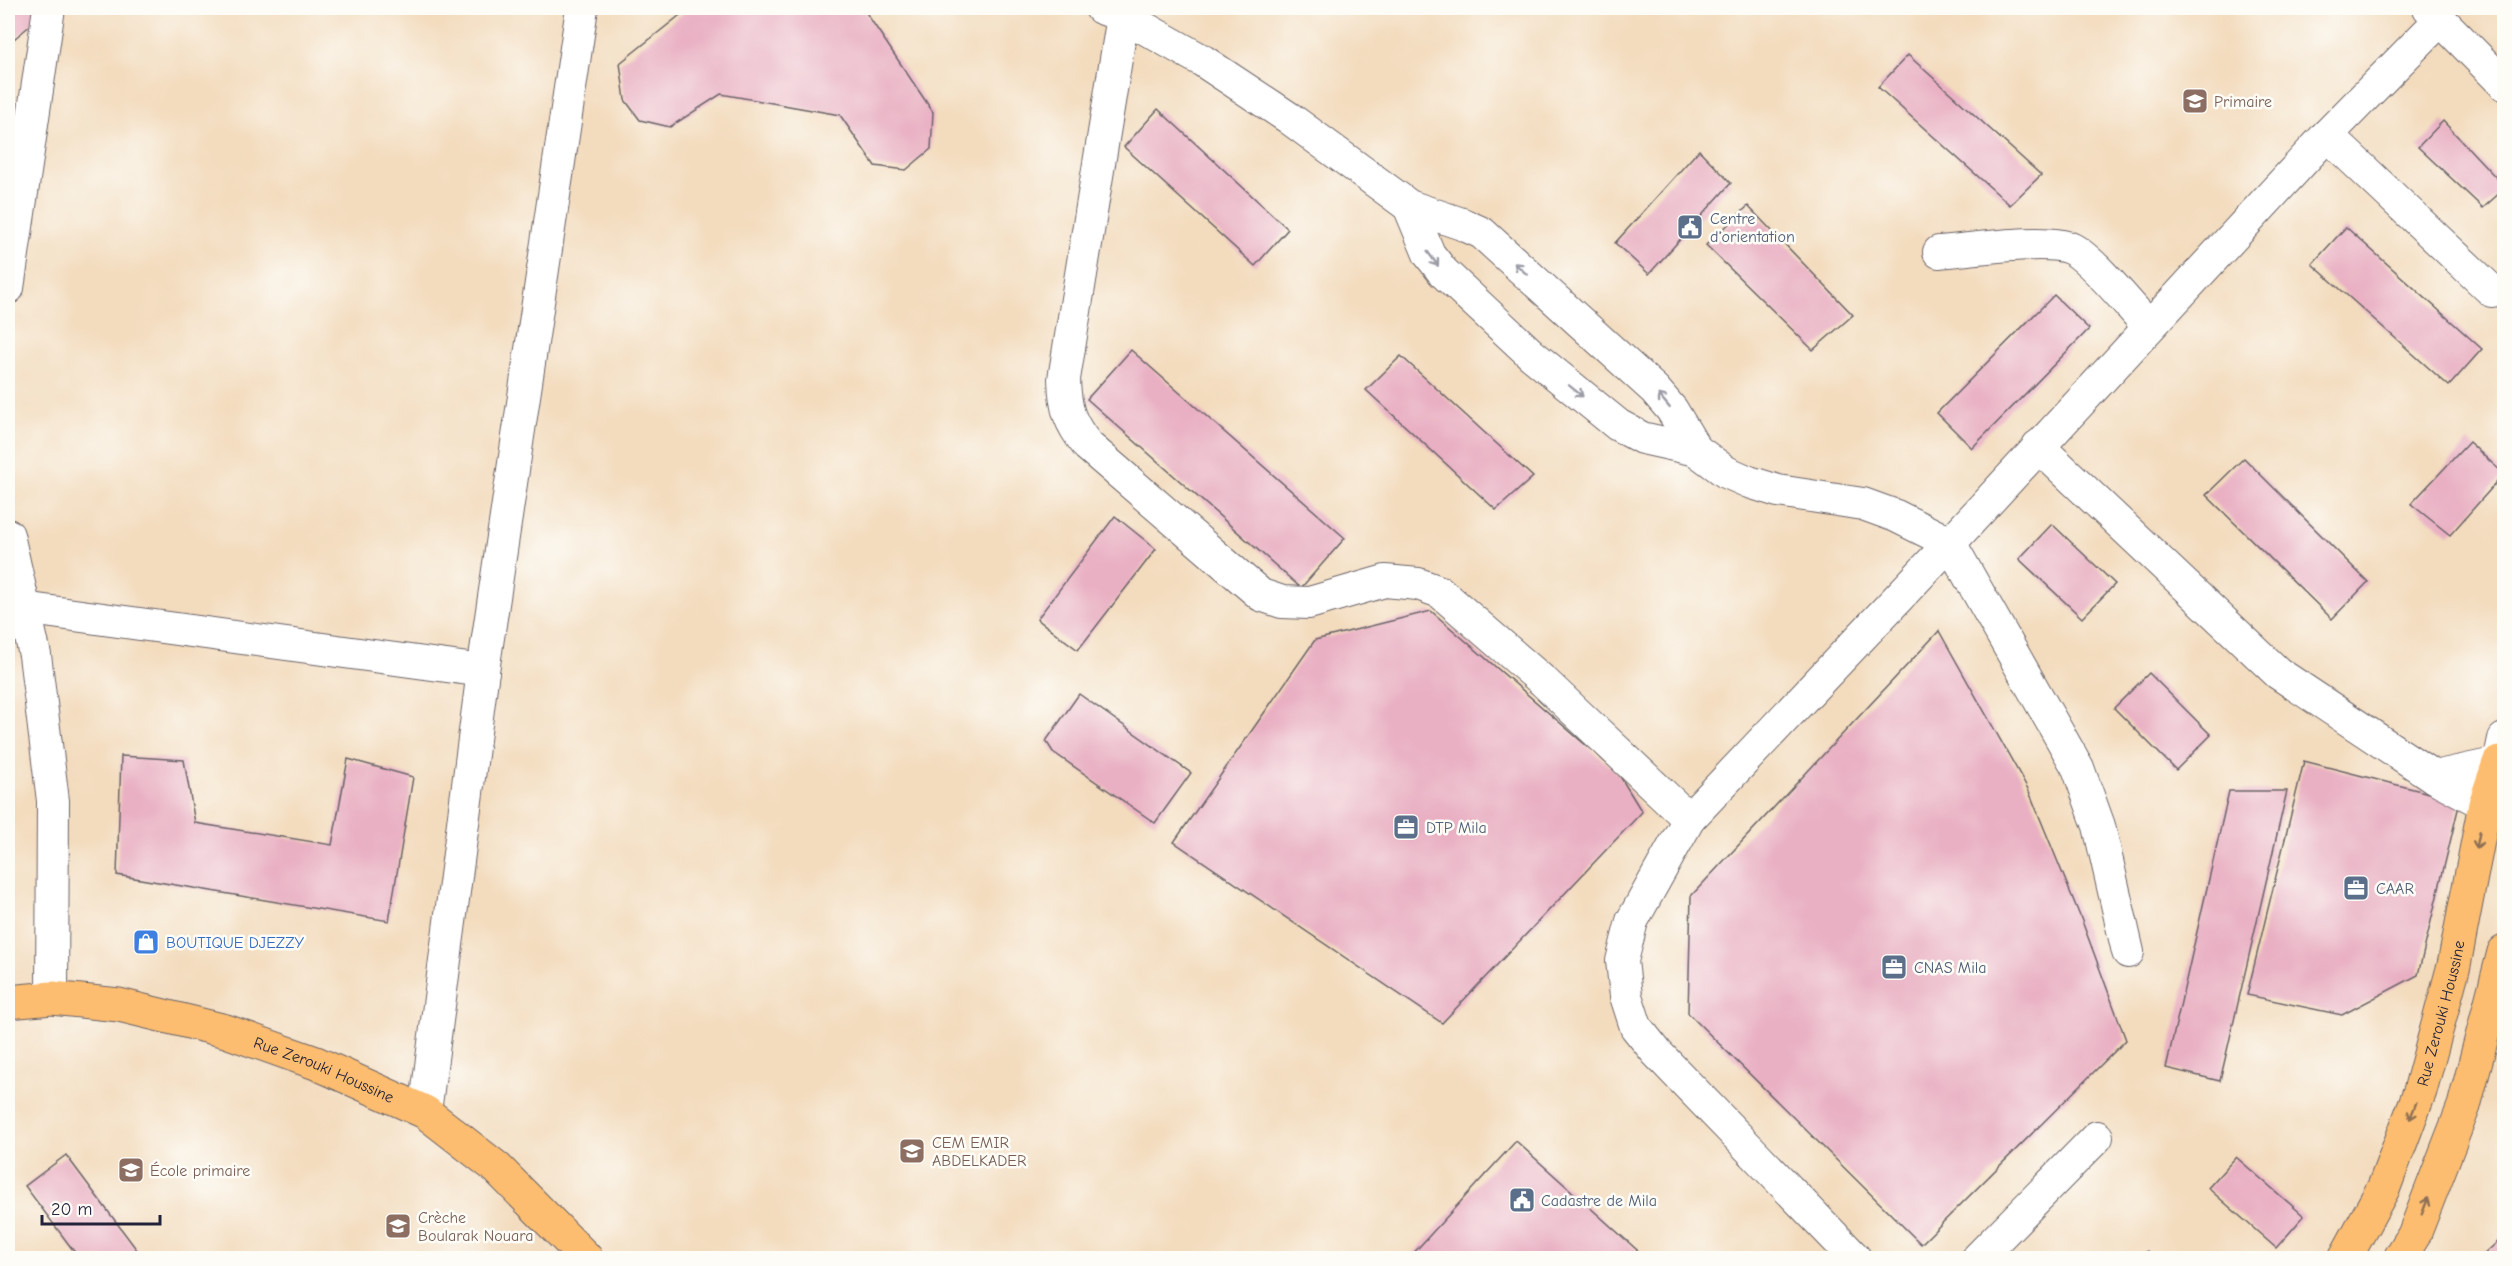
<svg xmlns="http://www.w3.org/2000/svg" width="2512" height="1266" font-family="'Comic Neue',sans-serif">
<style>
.building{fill:#e9b0c3}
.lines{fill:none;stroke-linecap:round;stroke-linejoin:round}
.minor-casing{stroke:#6b6368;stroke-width:34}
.primary-casing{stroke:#6b6368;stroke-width:35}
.minor{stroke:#fff;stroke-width:32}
.primary{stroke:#fcbd6f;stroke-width:33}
.oneway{stroke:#9c9ca7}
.oneway2{stroke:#8f7055}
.labels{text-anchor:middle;stroke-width:5;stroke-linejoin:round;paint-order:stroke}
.education-label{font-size:16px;fill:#785e54;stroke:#fdfcf7;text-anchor:start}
.service-label{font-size:16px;fill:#4e5e75;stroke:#fdfcf7;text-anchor:start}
.shop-label{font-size:16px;fill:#366cbe;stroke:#fdfcf7;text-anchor:start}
.street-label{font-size:16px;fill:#22223b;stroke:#fdfcf7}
</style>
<rect width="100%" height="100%" fill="#fdfcf7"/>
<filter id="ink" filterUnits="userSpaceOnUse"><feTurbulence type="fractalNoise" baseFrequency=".0167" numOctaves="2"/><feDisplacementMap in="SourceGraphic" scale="12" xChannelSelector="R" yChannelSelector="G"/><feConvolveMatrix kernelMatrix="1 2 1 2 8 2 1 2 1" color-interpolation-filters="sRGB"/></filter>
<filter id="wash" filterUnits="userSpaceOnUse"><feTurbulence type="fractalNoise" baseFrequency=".008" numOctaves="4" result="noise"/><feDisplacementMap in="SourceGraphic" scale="24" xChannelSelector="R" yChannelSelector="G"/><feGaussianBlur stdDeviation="1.35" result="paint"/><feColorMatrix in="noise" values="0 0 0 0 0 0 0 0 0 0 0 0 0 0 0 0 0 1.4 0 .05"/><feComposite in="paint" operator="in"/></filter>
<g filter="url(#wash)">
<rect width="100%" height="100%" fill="#f3dbbd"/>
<g id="blocks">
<g class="building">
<path d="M8 8H39L44 14 8 44Z"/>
<path d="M689 8H863L933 112 931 149 906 170 875 166 840 115 721 94 670 127 640 120 625 100 620 63Z"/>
<path d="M1908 55 2041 175 2010 205 1878 87Z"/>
<path d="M1158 109 1288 229 1255 266 1124 147Z"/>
<path d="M2443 121 2504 186V189L2483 208 2418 147Z"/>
<path d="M1699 150 1731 183 1649 274 1615 243Z"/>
<path d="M1748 206 1853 315 1813 350 1706 245Z"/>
<path d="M2346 227 2482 349 2449 386 2312 264Z"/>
<path d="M2054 295 2089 329 1972 448 1937 413Z"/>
<path d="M1131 350 1345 538 1301 588 1087 399Z"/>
<path d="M1401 356 1533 477 1496 510 1366 390Z"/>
<path d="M2469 442 2504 474 2450 535 2411 504Z"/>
<path d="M2244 458 2368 582 2332 619 2206 495Z"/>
<path d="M1115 516 1156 549 1078 650 1037 619Z"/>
<path d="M2052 524 2115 584 2082 618 2019 559Z"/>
<path d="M1431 611 1618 773 1642 812 1442 1023 1174 842 1315 640Z"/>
<path d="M1939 631 2028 789 2082 921 2126 1040 1921 1244 1688 1013 1691 896Z"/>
<path d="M2149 673 2211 735 2176 770 2114 708Z"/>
<path d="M1079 694 1191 773 1155 823 1053 752 1046 741Z"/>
<path d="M121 756 184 760 195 823 332 845 348 759 413 777 389 921 117 875Z"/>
<path d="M2304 761 2460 801 2418 975 2342 1015 2247 995Z"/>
<path d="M2229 791H2287L2220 1081 2166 1068Z"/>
<path d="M1516 1141 1646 1258H1409Z"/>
<path d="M66 1155 143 1258H79L25 1186Z"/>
<path d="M2236 1157 2304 1216 2276 1248 2208 1188Z"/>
<path d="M2504 1236V1258H2480Z"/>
<path d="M2147 1251 2155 1258H2140Z"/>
</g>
</g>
</g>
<g filter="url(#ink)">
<use href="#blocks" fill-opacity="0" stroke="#6b6368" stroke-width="1.5"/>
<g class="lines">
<defs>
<g id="minor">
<path d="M1101 8 1123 16 1203 61 1289 118 1409 206 1462 224 1482 233 1655 390 1672 410 1696 450"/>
<path d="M2429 8 2504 84"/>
<path d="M1123 16 1064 379C1065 409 1069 422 1088 446L1261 595 1282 602 1309 603 1385 581 1418 584 1440 592 1544 682 1689 819"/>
<path d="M2327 135 2492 291"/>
<path d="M1409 206 1429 254 1443 272 1532 355 1618 425 1642 438 1696 450 1726 472 1749 482 1778 491 1863 504 1896 516 1950 543 2078 768 2099 826 2128 952"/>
<path d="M1939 252C1968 250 2049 237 2072 249 2093 260 2131 307 2149 327"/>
<path d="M8 288 49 8"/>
<path d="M2038 446 2278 673 2434 777 2485 804"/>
<path d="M8 535 35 655 53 801 52 998"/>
<path d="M8 611 23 608 483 671"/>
<path d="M2434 777 2499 763 2504 739"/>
<path d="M425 1112 483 671 582 8"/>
<path d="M1855 1258 1657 1053 1636 1027 1626 996 1622 961 1632 921 1689 819 1950 543 2327 135 2441 19"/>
<path d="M1978 1258 2097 1137"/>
</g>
<g id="primary">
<path id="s1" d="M8 1002 52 998 119 1005 226 1031 316 1063 425 1112 497 1168 586 1258"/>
<path id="s2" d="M2345 1258 2384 1187 2420 1091 2454 965 2485 804 2499 763H2504"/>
<path d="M2400 1258 2414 1235 2464 1106 2504 952"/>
</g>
</defs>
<use href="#minor" class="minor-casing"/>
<use href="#primary" class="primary-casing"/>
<use href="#minor" class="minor"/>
<use href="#primary" class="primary"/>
</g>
<defs><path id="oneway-shaft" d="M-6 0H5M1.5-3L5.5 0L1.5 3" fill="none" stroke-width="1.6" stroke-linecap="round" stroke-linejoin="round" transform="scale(1.5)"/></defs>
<g class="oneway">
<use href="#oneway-shaft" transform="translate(1433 259) rotate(54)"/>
<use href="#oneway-shaft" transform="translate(1521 269) rotate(-138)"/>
<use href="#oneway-shaft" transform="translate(1576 391) rotate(39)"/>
<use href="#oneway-shaft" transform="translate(1664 401) rotate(-130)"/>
</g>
<g class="oneway2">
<use href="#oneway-shaft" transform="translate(2478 840) rotate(101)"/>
<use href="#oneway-shaft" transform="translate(2413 1111) rotate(111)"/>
<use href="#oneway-shaft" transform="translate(2425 1206) rotate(-69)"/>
</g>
</g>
<defs>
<symbol id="school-square" viewBox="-11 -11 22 22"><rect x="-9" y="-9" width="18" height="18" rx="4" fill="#8d6e63" stroke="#fdfcf7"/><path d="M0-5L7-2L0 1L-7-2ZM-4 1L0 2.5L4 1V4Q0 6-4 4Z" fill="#fff"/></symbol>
<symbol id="civic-square" viewBox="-11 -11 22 22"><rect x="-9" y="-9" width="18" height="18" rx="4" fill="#5c6f8a" stroke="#fdfcf7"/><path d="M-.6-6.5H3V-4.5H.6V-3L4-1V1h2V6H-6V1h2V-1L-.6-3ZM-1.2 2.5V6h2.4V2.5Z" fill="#fff"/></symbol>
<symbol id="office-square" viewBox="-11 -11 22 22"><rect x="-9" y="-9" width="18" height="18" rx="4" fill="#5c6f8a" stroke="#fdfcf7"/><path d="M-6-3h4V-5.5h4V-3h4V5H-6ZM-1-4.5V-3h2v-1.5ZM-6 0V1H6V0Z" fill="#fff"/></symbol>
<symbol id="shop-square" viewBox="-11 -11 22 22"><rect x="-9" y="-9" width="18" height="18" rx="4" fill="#3f7fe0" stroke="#fdfcf7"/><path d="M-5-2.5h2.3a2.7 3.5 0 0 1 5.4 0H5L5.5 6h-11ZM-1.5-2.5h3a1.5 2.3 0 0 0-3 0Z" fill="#fff"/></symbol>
</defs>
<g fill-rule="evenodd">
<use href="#school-square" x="2180" y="86" width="30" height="30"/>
<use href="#civic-square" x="1675" y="212" width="30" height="30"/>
<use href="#office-square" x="1391" y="812" width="30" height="30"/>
<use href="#office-square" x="2341" y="873" width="30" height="30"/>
<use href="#shop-square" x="131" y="927" width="30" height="30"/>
<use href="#office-square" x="1879" y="952" width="30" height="30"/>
<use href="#school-square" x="897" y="1136" width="30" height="30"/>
<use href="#school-square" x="116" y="1155" width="30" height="30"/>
<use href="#civic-square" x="1507" y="1185" width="30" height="30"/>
<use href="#school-square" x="383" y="1211" width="30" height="30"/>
</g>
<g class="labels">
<g class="education-label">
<text x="2214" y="107">Primaire</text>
<text x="932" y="1148">CEM EMIR<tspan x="932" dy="18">ABDELKADER</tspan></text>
<text x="150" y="1176">École primaire</text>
<text x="418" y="1223">Crèche<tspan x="418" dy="18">Boularak Nouara</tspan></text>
</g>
<g class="service-label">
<text x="1710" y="224">Centre<tspan x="1710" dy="18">d'orientation</tspan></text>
<text x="1426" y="833">DTP Mila</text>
<text x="2376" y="894">CAAR</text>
<text x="1914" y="973">CNAS Mila</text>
<text x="1541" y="1206">Cadastre de Mila</text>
</g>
<g class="shop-label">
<text x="166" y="948">BOUTIQUE DJEZZY</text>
</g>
<g class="street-label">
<text dy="6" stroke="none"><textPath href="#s2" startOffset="264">Rue Zerouki Houssine</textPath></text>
<text dy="6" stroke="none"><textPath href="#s1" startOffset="327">Rue Zerouki Houssine</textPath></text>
</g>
</g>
<rect width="2512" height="1266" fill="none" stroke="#fdfcf7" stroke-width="30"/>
<path d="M42 1215v9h118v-9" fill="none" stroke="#22223b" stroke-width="3"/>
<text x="51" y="1215" font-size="18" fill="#22223b" stroke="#fdfcf7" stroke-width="4.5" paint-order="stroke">20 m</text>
</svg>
